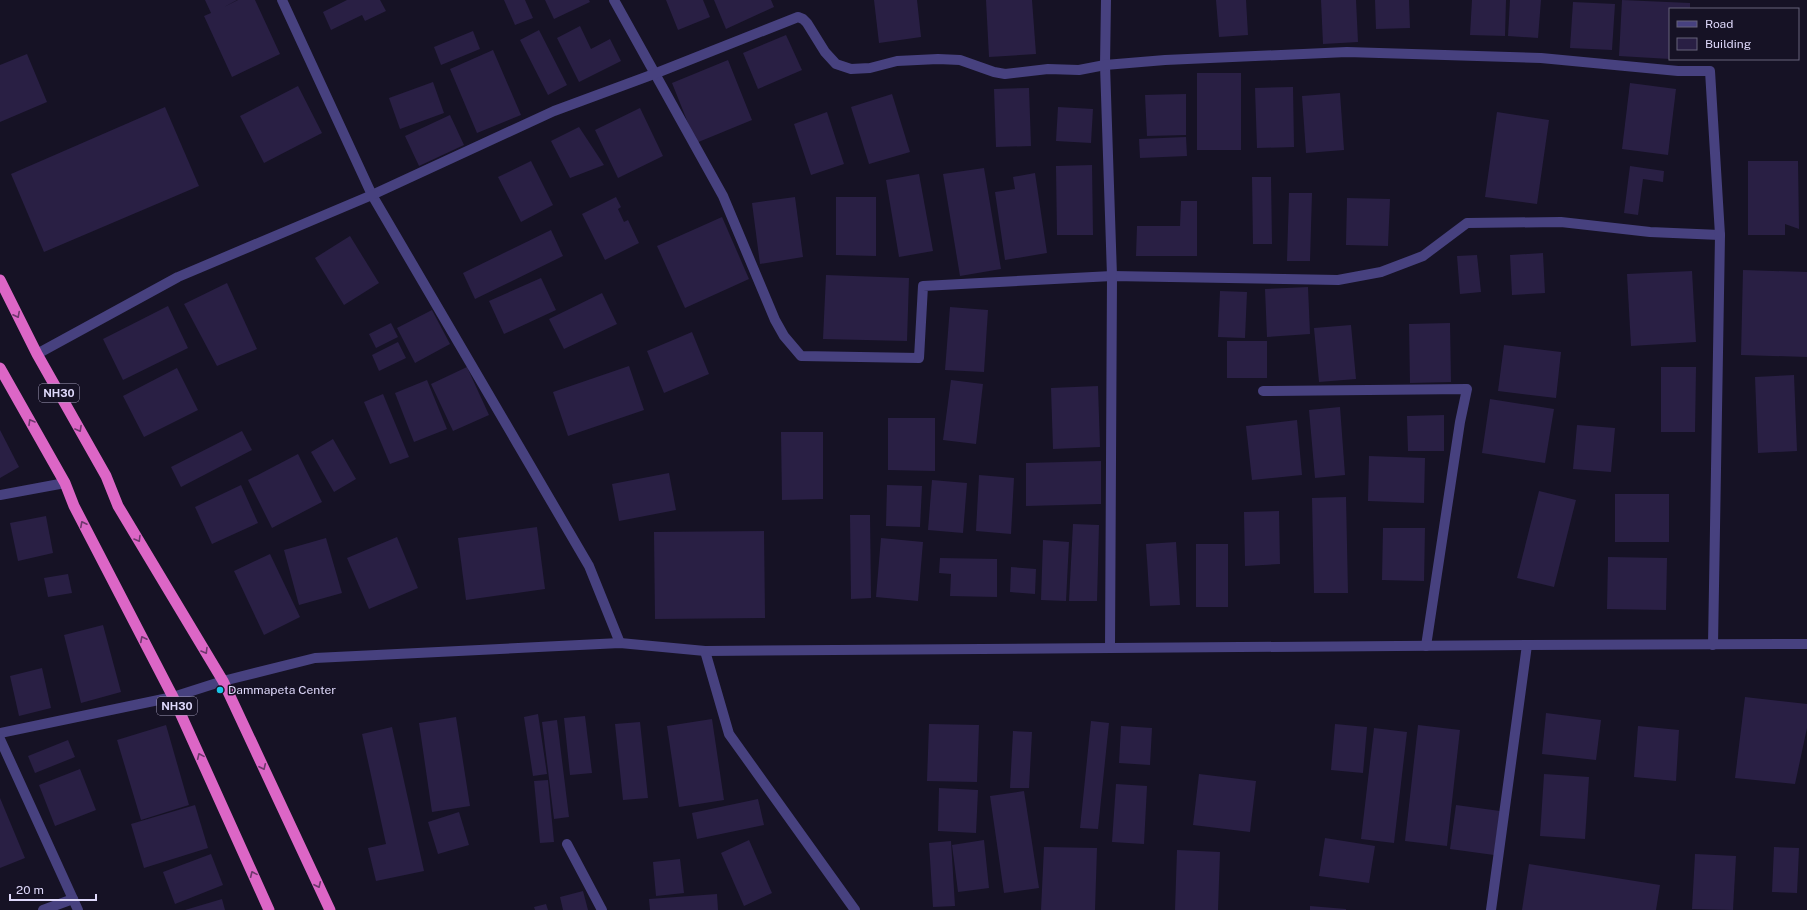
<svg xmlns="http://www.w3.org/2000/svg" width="1807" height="910" font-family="'Public Sans',sans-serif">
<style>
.building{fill:#291f44}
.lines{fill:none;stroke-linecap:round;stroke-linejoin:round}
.minor{stroke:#47417f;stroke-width:10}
.tertiary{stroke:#47417f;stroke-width:10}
.trunk{stroke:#dc66c6;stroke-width:11}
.oneway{stroke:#6f386d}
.poi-dot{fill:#18c7e9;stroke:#161225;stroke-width:1.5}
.labels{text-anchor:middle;stroke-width:3;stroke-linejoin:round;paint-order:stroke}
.shield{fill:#161225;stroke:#a39dbb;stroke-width:1}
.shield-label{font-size:11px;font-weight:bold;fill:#dfd9fb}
.poi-label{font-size:12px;fill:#dfd9fb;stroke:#161225;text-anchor:start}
</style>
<rect width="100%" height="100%" fill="#161225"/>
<g class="building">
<path d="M205 0H237L224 7 238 0H255L280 54 232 77 204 16 211 13Z"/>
<path d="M347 0H380L386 11 365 21 362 15 331 30 323 12Z"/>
<path d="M504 0H525L533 18 515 25Z"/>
<path d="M545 0H589L590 2 554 19Z"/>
<path d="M666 0H703L710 17 678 30Z"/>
<path d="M714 0H771L774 7 726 29Z"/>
<path d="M874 0H917L921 37 879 43Z"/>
<path d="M986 0H1032L1036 54 989 57Z"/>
<path d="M1216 0H1246L1248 35 1219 37Z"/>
<path d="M1321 0H1356L1358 42 1323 44Z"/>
<path d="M1375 0H1409L1410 28 1376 29Z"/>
<path d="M1472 0H1506L1505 36 1470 35Z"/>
<path d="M1510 0H1541L1538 38 1508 36Z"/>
<path d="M1622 0 1690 3V9H1670V59L1619 56Z"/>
<path d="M1573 2 1615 4 1612 50 1570 48Z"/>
<path d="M580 26 591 49 610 39 621 61 579 82 557 38Z"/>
<path d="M539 30 567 85 548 95 520 40Z"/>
<path d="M473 31 480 49 441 65 434 47Z"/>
<path d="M786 35 802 70 758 89 743 53Z"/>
<path d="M493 50 521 115 477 133 450 69Z"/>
<path d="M27 54 47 102 0 122V65Z"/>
<path d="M728 60 752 120 696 143 672 83Z"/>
<rect x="1197" y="73" width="44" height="77"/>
<path d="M433 82 444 113 400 129 389 98Z"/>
<path d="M1630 83 1676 89 1668 155 1622 149Z"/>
<path d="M298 86 322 133 264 163 240 116Z"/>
<path d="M1293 87 1294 147 1257 148 1255 88Z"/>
<path d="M1029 88 1031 146 996 147 994 89Z"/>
<path d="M1340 93 1344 150 1306 153 1302 96Z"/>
<path d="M892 94 910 152 869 164 851 107Z"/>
<path d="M1186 94V135L1147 136 1145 95Z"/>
<path d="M165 107 199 186 44 252 11 174Z"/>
<path d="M1058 107 1093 109 1091 143 1056 141Z"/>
<path d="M640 108 663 156 618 178 595 130Z"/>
<path d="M827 112 844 164 811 175 794 124Z"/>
<path d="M1497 112 1549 120 1537 204 1485 197Z"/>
<path d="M450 115 464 145 419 166 405 136Z"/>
<path d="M579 127 604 165 570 178 551 141Z"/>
<path d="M1186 137 1187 156 1140 158 1139 139Z"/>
<path d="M531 161 553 205 521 222 498 177Z"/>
<path d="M1748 161H1798L1799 229 1785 224V235H1748Z"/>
<path d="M1092 165 1093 235H1057L1056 166Z"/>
<path d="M1630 166 1664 171 1663 182 1643 179 1638 215 1624 213Z"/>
<path d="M984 168 1001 269 960 276 943 174Z"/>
<path d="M1035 173 1047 253 1005 260 995 192 1015 189 1013 177Z"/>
<path d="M919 174 933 251 899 257 886 180Z"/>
<path d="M1252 177H1271L1272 244H1253Z"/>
<path d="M1289 193H1312L1310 261H1287Z"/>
<path d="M616 197 621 207 618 209 624 222 628 220 639 243 605 260 582 214Z"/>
<path d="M795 197 803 257 760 264 752 203Z"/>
<path d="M836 197H876V256L836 255Z"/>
<path d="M1347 198 1390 199 1388 246 1346 245Z"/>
<path d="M1181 201H1197V256H1136L1137 226H1180Z"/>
<path d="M722 217 749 279 685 308 657 246Z"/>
<path d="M551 230 563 256 475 299 463 273Z"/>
<path d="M350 236 379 283 344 305 315 258Z"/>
<path d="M1543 253 1545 293 1512 295 1510 255Z"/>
<path d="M1477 255 1481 292 1460 294 1457 256Z"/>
<path d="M1743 270 1807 272V357L1741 355Z"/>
<path d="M1692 271 1696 342 1631 346 1627 274Z"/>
<path d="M826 275 909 278 907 341 823 339Z"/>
<path d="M541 278 556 310 504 334 489 301Z"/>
<path d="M227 283 257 349 217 366 184 304Z"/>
<path d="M1308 287 1310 334 1267 337 1265 289Z"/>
<path d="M1220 291 1247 292 1245 338 1218 337Z"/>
<path d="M602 293 617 324 564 349 549 319Z"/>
<path d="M168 306 188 348 123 380 103 339Z"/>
<path d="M950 307 988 310 984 372 945 370Z"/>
<path d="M432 310 450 344 415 363 397 328Z"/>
<path d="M391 323 398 337 376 348 369 334Z"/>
<path d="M1450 323 1451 382 1410 383 1409 324Z"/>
<path d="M1351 325 1356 379 1319 382 1314 328Z"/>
<path d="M692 332 709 374 664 393 647 351Z"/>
<rect x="1227" y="341" width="40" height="37"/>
<path d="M398 342 406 358 379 371 372 355Z"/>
<path d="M1504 345 1561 352 1556 398 1498 391Z"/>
<path d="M629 366 644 410 568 436 553 392Z"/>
<path d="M467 367 489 415 453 431 431 384Z"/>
<path d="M1661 367H1696L1695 432H1661Z"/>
<path d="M177 368 198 410 144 437 123 396Z"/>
<path d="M1794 375 1797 451 1758 453 1755 377Z"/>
<path d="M427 380 447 429 414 442 395 393Z"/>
<path d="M951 380 983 384 976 444 943 440Z"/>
<path d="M1098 386 1100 447 1053 449 1051 388Z"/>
<path d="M383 394 409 457 390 464 364 402Z"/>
<path d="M1490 399 1554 409 1545 463 1482 453Z"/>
<path d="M1340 407 1345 475 1315 478 1309 410Z"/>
<path d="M1444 415V451H1408L1407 416Z"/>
<path d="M888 418H935V471L888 470Z"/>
<path d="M1297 420 1302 475 1252 480 1246 426Z"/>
<path d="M1577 425 1615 428 1611 472 1573 469Z"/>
<path d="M0 430 19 467 0 478Z"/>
<path d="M242 431 252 450 181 487 171 467Z"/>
<path d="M781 432H823V499L782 500Z"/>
<path d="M333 439 356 479 334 492 311 452Z"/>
<path d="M298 454 322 502 272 528 248 480Z"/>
<path d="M1369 456 1425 458 1424 503 1368 501Z"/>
<path d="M1101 461V504L1026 506V463Z"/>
<path d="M669 473 676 510 619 521 612 484Z"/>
<path d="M979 475 1014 478 1011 534 976 531Z"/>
<path d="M932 480 967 483 963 533 928 530Z"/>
<path d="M241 485 258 523 212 544 195 507Z"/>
<path d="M887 485 922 486 920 527 886 526Z"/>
<path d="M1539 491 1576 500 1554 587 1517 578Z"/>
<rect x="1615" y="494" width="54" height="48"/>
<path d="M1346 497 1348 593H1314L1312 498Z"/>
<path d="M1279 511 1280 564 1245 566 1244 512Z"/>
<path d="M850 515H870L871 598 851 599Z"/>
<path d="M46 516 53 553 18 561 10 523Z"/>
<path d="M1073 524 1099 525 1097 601H1069Z"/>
<path d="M537 527 545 589 466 600 458 538Z"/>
<path d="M1383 528H1425L1424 581 1382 580Z"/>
<path d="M764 531 765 618 655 619 654 532Z"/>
<path d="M397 537 418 588 369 609 347 558Z"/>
<path d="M326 538 342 593 299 605 284 550Z"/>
<path d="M881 538 923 542 918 601 876 597Z"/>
<path d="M1043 540 1069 542 1066 601 1041 600Z"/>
<path d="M1176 542 1180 605 1150 606 1146 544Z"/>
<rect x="1196" y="544" width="32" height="63"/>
<path d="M270 554 300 617 264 635 234 571Z"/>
<path d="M1608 557 1667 558 1666 610 1607 609Z"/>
<path d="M940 558 997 559V597L950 596 951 574 939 573Z"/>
<path d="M1011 567 1036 569 1035 594 1010 592Z"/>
<path d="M68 574 72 593 48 597 44 578Z"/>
<path d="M103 625 121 692 81 703 64 635Z"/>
<path d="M42 668 51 708 19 716 10 676Z"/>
<path d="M1745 697 1807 704V728L1795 784 1735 778Z"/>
<path d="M1546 713 1601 720 1596 760 1542 754Z"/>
<path d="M538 714 547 774 533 776 524 717Z"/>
<path d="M585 716 592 773 570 775 564 718Z"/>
<path d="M456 717 470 806 432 812 419 723Z"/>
<path d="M712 719 724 800 679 807 667 726Z"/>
<path d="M557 720 569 817 554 819 542 722Z"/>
<path d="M1091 721 1109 723 1098 829 1080 828Z"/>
<path d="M640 722 648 798 623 800 615 724Z"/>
<path d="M929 724 979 725 977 782 927 781Z"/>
<path d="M1335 724 1367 727 1363 773 1331 770Z"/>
<path d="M166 725 189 805 141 820 117 740Z"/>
<path d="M1418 725 1460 730 1447 846 1405 841Z"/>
<path d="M1121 726 1152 728 1150 765 1119 763Z"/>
<path d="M1638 726 1679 730 1676 781 1634 777Z"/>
<path d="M392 727 424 871 376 881 368 848 386 844 362 734Z"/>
<path d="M1374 728 1407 732 1394 843 1361 839Z"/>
<path d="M1013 731 1032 732 1029 788H1010Z"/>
<path d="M68 740 75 757 35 773 28 756Z"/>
<path d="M80 769 96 810 55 826 39 785Z"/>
<path d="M1199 774 1256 781 1250 832 1193 825Z"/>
<path d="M1544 774 1589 777 1585 839 1540 836Z"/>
<path d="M548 780 554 842 540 843 534 781Z"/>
<path d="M1116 784 1147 786 1144 844 1112 842Z"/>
<path d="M939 788 978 790 976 833 938 831Z"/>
<path d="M1024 791 1039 888 1004 893 990 796Z"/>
<path d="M0 798 25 858 0 868Z"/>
<path d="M758 799 764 825 697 839 692 813Z"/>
<path d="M195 805 208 848 144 868 131 824Z"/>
<path d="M1456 805 1500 811 1494 855 1450 849Z"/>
<path d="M459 812 469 845 438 854 428 822Z"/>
<path d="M1325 838 1375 846 1369 883 1319 876Z"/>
<path d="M749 840 772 893 744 906 721 853Z"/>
<path d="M984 840 989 888 958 892 952 845Z"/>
<path d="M951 841 955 906 933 907 929 843Z"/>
<path d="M1044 847 1097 848 1095 910H1041Z"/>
<path d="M1774 847 1799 848 1797 893 1772 892Z"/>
<path d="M1177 850 1220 852 1218 910H1175Z"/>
<path d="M211 854 223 885 175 904 163 872Z"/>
<path d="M1695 854 1736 856 1733 910 1692 909Z"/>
<path d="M680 859 684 893 656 896 653 862Z"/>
<path d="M1529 864 1660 885 1656 910H1522Z"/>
<path d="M583 891 588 910H563L560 897Z"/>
<path d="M717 894 718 910H650L649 899Z"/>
<path d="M222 899 225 910H185Z"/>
<path d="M546 904 548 910H535L534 907Z"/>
<path d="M1310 906 1346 909V910H1310Z"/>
</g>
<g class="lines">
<g class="minor">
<path d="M282 0 372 195 589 566 620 643"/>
<path d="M614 0 723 196 775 320 784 336 801 356 919 358 923 286 1112 276 1338 280 1381 272 1423 256 1467 223 1561 222 1650 232 1720 235"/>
<path d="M1106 0 1105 65 1112 276 1110 648"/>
<path d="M37 354 178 277 372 195 554 111 654 74 798 17 803 19 807 23 825 52 836 64 851 69 870 68 897 61 938 59 960 60 994 72 1005 74 1048 69 1079 70 1105 65 1165 60 1347 52 1541 58 1678 71H1710L1720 235 1713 645"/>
<path d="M1263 391 1467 389 1460 422 1426 646"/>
<path d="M0 495 65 483"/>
<path d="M705 651 729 734 855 910"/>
<path d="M0 733 173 697"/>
<path d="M0 739 78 910"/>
<path d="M567 844 602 910"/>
<path d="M43 910 73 899"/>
<path d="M1491 910 1527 645"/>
</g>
<path class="tertiary" d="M173 697 223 681 315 658 620 643 705 651 1527 645 1807 644"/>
<g class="trunk">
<path d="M0 280 37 354 106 476 118 506 223 681 330 910"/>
<path d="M0 368 65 483 74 506 173 697 269 910"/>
</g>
</g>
<defs><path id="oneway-chevron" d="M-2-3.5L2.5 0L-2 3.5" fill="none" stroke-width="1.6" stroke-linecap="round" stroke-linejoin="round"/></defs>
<g class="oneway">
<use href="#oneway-chevron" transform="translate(17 315) rotate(63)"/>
<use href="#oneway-chevron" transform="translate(31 422) rotate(-120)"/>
<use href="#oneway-chevron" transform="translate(79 429) rotate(61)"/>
<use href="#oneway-chevron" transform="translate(83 524) rotate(-117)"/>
<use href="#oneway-chevron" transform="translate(138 539) rotate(59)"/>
<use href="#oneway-chevron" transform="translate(143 639) rotate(-117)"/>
<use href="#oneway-chevron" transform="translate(205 651) rotate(59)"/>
<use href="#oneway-chevron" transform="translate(200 756) rotate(-114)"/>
<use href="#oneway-chevron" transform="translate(263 767) rotate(65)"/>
<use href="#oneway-chevron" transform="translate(253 874) rotate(-114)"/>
<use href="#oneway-chevron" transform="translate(318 885) rotate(65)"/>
</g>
<circle class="poi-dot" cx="220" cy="690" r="4"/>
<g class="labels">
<g class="shield">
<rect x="39" y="384" width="40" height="18" rx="3"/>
<rect x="157" y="697" width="40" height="18" rx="3"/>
</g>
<g class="shield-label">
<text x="59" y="397">NH30</text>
<text x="177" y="710">NH30</text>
</g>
<g class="poi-label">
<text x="228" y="694">Dammapeta Center</text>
</g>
</g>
<rect x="1669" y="8" width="130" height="52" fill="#161225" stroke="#66627b"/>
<rect x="1677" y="21" width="20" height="6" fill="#47417f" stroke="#66627b"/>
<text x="1705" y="28" font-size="12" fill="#dfd9fb">Road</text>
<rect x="1677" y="38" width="20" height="12" fill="#291f44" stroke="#66627b"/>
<text x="1705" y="48" font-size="12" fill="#dfd9fb">Building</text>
<path d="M10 894v6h86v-6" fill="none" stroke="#dfd9fb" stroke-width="2"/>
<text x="16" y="894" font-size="12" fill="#dfd9fb" stroke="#161225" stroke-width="3" paint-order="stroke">20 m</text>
</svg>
